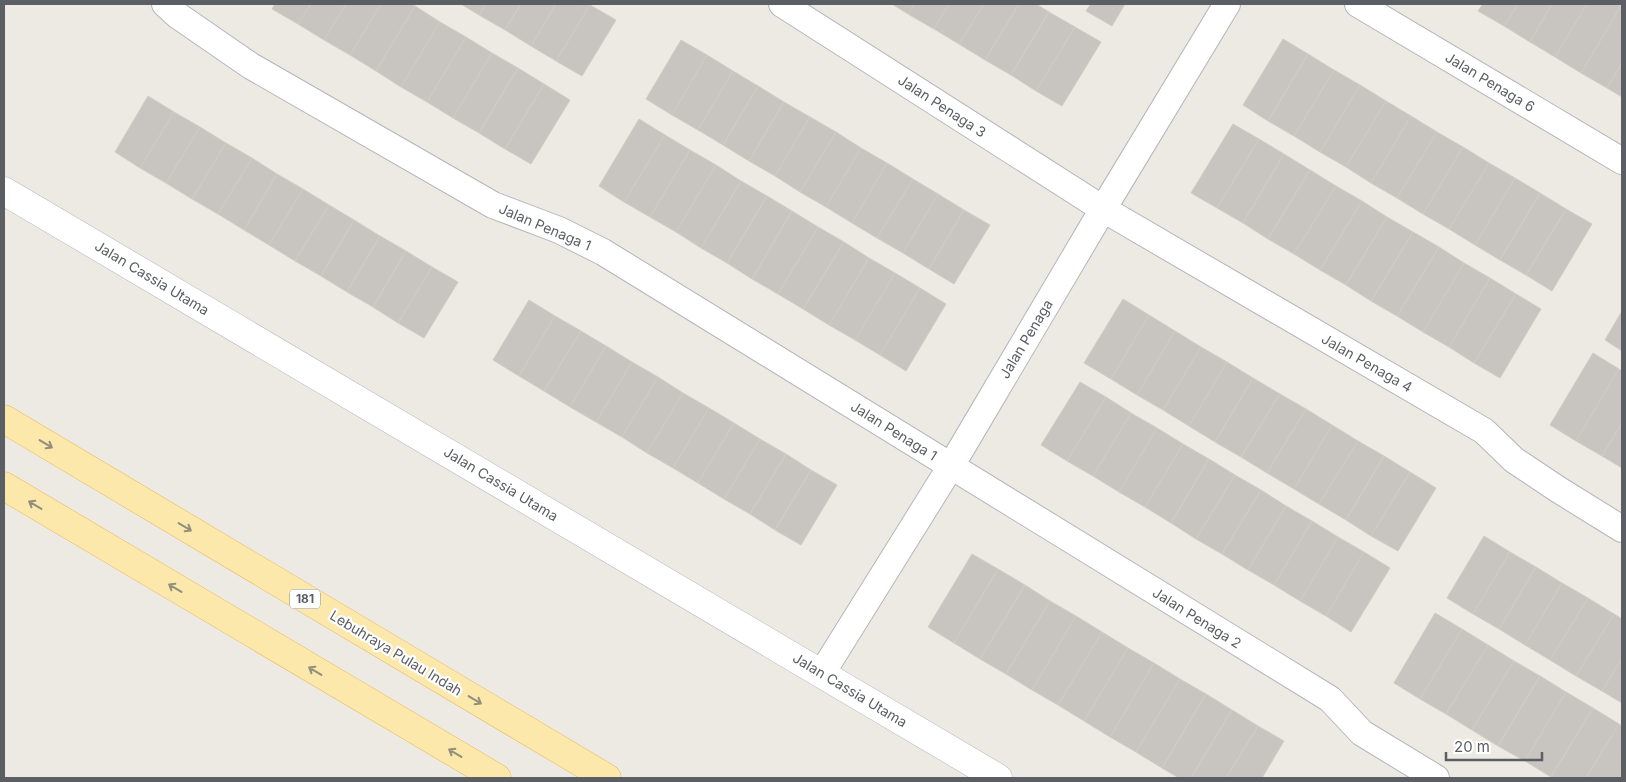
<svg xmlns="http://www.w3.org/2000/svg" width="1626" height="782" font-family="Inter,sans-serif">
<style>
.building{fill:#c8c5c0;stroke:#d2ccc2}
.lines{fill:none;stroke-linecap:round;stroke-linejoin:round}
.street-casing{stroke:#b4b6ba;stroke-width:28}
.secondary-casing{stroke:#b5b8bd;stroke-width:29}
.primary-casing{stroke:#ebb95f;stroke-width:29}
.street{stroke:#fff;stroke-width:26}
.secondary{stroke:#fff;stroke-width:28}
.primary{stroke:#fbe8aa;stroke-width:28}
.oneway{stroke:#938f7c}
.labels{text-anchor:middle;stroke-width:4.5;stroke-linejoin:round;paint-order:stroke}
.shield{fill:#fff;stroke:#8c8f92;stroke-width:1}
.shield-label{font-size:12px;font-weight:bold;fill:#5b5f63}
.street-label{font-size:14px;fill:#5b5f63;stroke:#fff}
</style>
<rect width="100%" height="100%" fill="#edeae3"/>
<g class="building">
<path d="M275 4H311L298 24 272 9Z"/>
<path d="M311 4H346L324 40 298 24Z"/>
<path d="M346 4H381L350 55 324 40Z"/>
<path d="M381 4H410L415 6 376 71 350 55Z"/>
<path d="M461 4H486L479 15Z"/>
<path d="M486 4H521L505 30 479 15Z"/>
<path d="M521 4H556L531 46 505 30Z"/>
<path d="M556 4 590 5 556 61 531 46Z"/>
<path d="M892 4H914L908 14Z"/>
<path d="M914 4H949L934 29 908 14Z"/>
<path d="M949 4H984L959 44 934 29Z"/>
<path d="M984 4H1019L985 60 959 44Z"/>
<path d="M1019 4H1036L1049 12 1011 75 985 60Z"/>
<path d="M1091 4H1125L1112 26 1086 11Z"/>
<path d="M1483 4H1518L1504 26 1478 11Z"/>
<path d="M1518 4H1552L1530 42 1504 26Z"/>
<path d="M1552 4H1587L1555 57 1530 42Z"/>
<path d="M1587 4H1616L1621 6 1581 73 1555 57Z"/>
<path d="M590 5 616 20 582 76 556 61Z"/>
<path d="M415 6 440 22 401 87 376 71Z"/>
<path d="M1621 6 1622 63 1607 88 1581 73Z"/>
<path d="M1049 12 1075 27 1036 91 1011 75Z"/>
<path d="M440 22 466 37 427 102 401 87Z"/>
<path d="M1075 27 1101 42 1062 106 1036 91Z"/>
<path d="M466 37 492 53 453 118 427 102Z"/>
<path d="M1283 39 1308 54 1268 121 1243 105Z"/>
<path d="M681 40 707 55 672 115 646 99Z"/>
<path d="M492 53 518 68 479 133 453 118Z"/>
<path d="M1308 54 1334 70 1294 136 1268 121Z"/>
<path d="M707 55 733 71 698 130 672 115Z"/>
<path d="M1622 63V97L1607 88Z"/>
<path d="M518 68 544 84 505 149 479 133Z"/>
<path d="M1334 70 1360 85 1320 152 1294 136Z"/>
<path d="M733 71 758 86 723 145 698 130Z"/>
<path d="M544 84 570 100 531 164 505 149Z"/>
<path d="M1360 85 1386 101 1346 167 1320 152Z"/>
<path d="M758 86 784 102 749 161 723 145Z"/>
<path d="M148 96 174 112 140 168 115 152Z"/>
<path d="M1386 101 1411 116 1371 183 1346 167Z"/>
<path d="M784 102 810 117 775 176 749 161Z"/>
<path d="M174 112 200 127 166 183 140 168Z"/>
<path d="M1411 116 1437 132 1397 198 1371 183Z"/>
<path d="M810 117 836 132 800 192 775 176Z"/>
<path d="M639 119 665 135 624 202 599 186Z"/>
<path d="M1233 124 1259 139 1217 208 1191 193Z"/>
<path d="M200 127 226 143 192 199 166 183Z"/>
<path d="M836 132 861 148 826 207 800 192Z"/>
<path d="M1437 132 1463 147 1423 214 1397 198Z"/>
<path d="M665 135 690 150 650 217 624 202Z"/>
<path d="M1259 139 1284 154 1243 223 1217 208Z"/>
<path d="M226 143 252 158 218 214 192 199Z"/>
<path d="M1463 147 1489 163 1449 229 1423 214Z"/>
<path d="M861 148 887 163 852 223 826 207Z"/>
<path d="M690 150 716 165 676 232 650 217Z"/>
<path d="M1284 154 1310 170 1268 239 1243 223Z"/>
<path d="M252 158 277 174 244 230 218 214Z"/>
<path d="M887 163 913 179 877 238 852 223Z"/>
<path d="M1489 163 1515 178 1475 245 1449 229Z"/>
<path d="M716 165 741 181 701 248 676 232Z"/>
<path d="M1310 170 1336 186 1294 254 1268 239Z"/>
<path d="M277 174 303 189 269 245 244 230Z"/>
<path d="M1515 178 1540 193 1500 260 1475 245Z"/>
<path d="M913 179 938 194 903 253 877 238Z"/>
<path d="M741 181 767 196 727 263 701 248Z"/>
<path d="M1336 186 1362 201 1320 270 1294 254Z"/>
<path d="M303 189 329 205 295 261 269 245Z"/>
<path d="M1540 193 1566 209 1526 275 1500 260Z"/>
<path d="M938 194 964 210 929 269 903 253Z"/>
<path d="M767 196 792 211 752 279 727 263Z"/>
<path d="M1362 201 1387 217 1346 285 1320 270Z"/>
<path d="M329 205 354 220 321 276 295 261Z"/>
<path d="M1566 209 1592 224 1552 291 1526 275Z"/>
<path d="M964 210 990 225 954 284 929 269Z"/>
<path d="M792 211 818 227 778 294 752 279Z"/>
<path d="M1387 217 1413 232 1371 301 1346 285Z"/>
<path d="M354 220 380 236 347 292 321 276Z"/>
<path d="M818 227 844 242 803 309 778 294Z"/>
<path d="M1413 232 1439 247 1397 316 1371 301Z"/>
<path d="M380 236 406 251 373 307 347 292Z"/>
<path d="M844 242 869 258 829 325 803 309Z"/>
<path d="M1439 247 1464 263 1423 332 1397 316Z"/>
<path d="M406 251 432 267 398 323 373 307Z"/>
<path d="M869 258 895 273 855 340 829 325Z"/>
<path d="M1464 263 1490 278 1449 347 1423 332Z"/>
<path d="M432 267 458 282 424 338 398 323Z"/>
<path d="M895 273 920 288 880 355 855 340Z"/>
<path d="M1490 278 1516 294 1474 363 1449 347Z"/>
<path d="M920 288 946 304 906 371 880 355Z"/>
<path d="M1516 294 1541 309 1500 378 1474 363Z"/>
<path d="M1123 299 1149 315 1111 379 1084 363Z"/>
<path d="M529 300 555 316 519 376 493 360Z"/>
<path d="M1622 311V351L1605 340Z"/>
<path d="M1149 315 1175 331 1137 395 1111 379Z"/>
<path d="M555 316 581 331 544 391 519 376Z"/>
<path d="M581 331 606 346 570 407 544 391Z"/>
<path d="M1175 331 1201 347 1163 410 1137 395Z"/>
<path d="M606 346 632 362 596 422 570 407Z"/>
<path d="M1201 347 1227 362 1189 426 1163 410Z"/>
<path d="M1593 353 1619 369 1576 441 1550 425Z"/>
<path d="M632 362 658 377 622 437 596 422Z"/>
<path d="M1227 362 1253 378 1215 442 1189 426Z"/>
<path d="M1619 369 1622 371V423L1602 456 1576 441Z"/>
<path d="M658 377 683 393 647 453 622 437Z"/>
<path d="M1253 378 1280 394 1241 457 1215 442Z"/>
<path d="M1080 382 1106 397 1067 461 1041 445Z"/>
<path d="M683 393 709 408 673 468 647 453Z"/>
<path d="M1280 394 1306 409 1267 473 1241 457Z"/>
<path d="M1106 397 1131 413 1093 476 1067 461Z"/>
<path d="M709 408 734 423 698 483 673 468Z"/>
<path d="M1306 409 1332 425 1294 489 1267 473Z"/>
<path d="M1131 413 1157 428 1119 492 1093 476Z"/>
<path d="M734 423 760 439 724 499 698 483Z"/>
<path d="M1622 423V468L1602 456Z"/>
<path d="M1332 425 1358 441 1319 504 1294 489Z"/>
<path d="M1157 428 1183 444 1145 507 1119 492Z"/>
<path d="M760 439 786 454 750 514 724 499Z"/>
<path d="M1358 441 1384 456 1346 520 1319 504Z"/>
<path d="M1183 444 1209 459 1171 523 1145 507Z"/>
<path d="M786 454 811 470 775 530 750 514Z"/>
<path d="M1384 456 1410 472 1371 536 1346 520Z"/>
<path d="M1209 459 1235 475 1196 539 1171 523Z"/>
<path d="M811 470 837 485 801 545 775 530Z"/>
<path d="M1410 472 1436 488 1398 551 1371 536Z"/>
<path d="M1235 475 1261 490 1222 554 1196 539Z"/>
<path d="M1261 490 1286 506 1248 570 1222 554Z"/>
<path d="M1286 506 1312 521 1274 585 1248 570Z"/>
<path d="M1312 521 1338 537 1300 601 1274 585Z"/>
<path d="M1484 536 1510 552 1473 614 1447 598Z"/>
<path d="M1338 537 1364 552 1326 616 1300 601Z"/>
<path d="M1364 552 1390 568 1351 632 1326 616Z"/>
<path d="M1510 552 1536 567 1499 629 1473 614Z"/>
<path d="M972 554 998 569 954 643 928 627Z"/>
<path d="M1536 567 1562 583 1525 645 1499 629Z"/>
<path d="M998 569 1025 585 980 659 954 643Z"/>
<path d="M1562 583 1588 598 1550 660 1525 645Z"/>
<path d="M1025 585 1050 601 1006 674 980 659Z"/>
<path d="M1588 598 1614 614 1576 676 1550 660Z"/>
<path d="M1050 601 1076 616 1032 690 1006 674Z"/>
<path d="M1435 613 1462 629 1420 699 1394 683Z"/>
<path d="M1614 614 1622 619V658L1602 691 1576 676Z"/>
<path d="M1076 616 1102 632 1058 705 1032 690Z"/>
<path d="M1462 629 1488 645 1446 714 1420 699Z"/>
<path d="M1102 632 1128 648 1084 721 1058 705Z"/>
<path d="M1488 645 1514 661 1472 730 1446 714Z"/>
<path d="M1128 648 1154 663 1110 737 1084 721Z"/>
<path d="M1622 658V703L1602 691Z"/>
<path d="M1514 661 1540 676 1498 746 1472 730Z"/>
<path d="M1154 663 1180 679 1136 752 1110 737Z"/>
<path d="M1540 676 1566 692 1525 761 1498 746Z"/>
<path d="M1180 679 1206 694 1162 768 1136 752Z"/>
<path d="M1566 692 1593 708 1551 777 1525 761Z"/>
<path d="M1206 694 1232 710 1191 778H1179L1162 768Z"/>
<path d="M1593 708 1619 724 1586 778H1553L1551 777Z"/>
<path d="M1232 710 1258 726 1226 778H1191Z"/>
<path d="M1619 724 1622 726 1621 778H1586Z"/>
<path d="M1258 726 1284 741 1262 778H1226Z"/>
</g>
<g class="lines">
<defs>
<g id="street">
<path d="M165 4 177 15 251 66 493 205 559 230 603 252 1330 699 1362 733 1436 778"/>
<path d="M782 4 1103 209 1484 431 1514 460 1559 490 1622 529"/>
<path d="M1358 4 1622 161"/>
<path d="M822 673 951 466 1103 209 1227 4"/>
</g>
<path id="secondary" d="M4 191 998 778"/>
<g id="primary">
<path d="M4 419 607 778"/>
<path d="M4 486 497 778"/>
</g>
</defs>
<use href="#street" class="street-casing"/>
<use href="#secondary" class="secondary-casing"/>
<use href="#primary" class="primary-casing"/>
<use href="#street" class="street"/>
<use href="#secondary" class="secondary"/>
<use href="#primary" class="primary"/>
</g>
<defs><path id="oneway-shaft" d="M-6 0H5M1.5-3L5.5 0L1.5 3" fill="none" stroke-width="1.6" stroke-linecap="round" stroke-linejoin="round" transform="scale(1.25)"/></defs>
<g class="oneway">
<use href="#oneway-shaft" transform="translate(46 444) rotate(31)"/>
<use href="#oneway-shaft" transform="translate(35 505) rotate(-149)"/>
<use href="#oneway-shaft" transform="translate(185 527) rotate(31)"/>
<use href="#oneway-shaft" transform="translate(175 588) rotate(-149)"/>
<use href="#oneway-shaft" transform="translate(315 671) rotate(-149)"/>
<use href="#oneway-shaft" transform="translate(475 700) rotate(31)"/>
<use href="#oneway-shaft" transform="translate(455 753) rotate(-149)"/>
</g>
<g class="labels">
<rect class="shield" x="290" y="589.5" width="30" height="19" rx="4"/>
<g class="shield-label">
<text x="305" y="603">181</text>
</g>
<g class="street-label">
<text transform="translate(1490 82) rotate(31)" y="5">Jalan Penaga 6</text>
<text transform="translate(942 106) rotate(33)" y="5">Jalan Penaga 3</text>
<text transform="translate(545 227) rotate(23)" y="5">Jalan Penaga 1</text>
<text transform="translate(152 278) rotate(31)" y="5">Jalan Cassia Utama</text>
<text transform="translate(1026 339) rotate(-59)" y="5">Jalan Penaga</text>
<text transform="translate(1367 363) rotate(30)" y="5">Jalan Penaga 4</text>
<text transform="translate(894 431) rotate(32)" y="5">Jalan Penaga 1</text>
<text transform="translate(501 484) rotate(31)" y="5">Jalan Cassia Utama</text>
<text transform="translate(1197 618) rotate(32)" y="5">Jalan Penaga 2</text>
<text transform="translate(396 653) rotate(31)" y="5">Lebuhraya Pulau Indah</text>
<text transform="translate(850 690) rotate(31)" y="5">Jalan Cassia Utama</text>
</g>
</g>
<rect width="1626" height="782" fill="none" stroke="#5b5f63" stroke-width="10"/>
<path d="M1446 752v8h96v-8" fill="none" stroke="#5b5f63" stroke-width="2.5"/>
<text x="1454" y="752" font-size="15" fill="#5b5f63" stroke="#ffffff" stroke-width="4" paint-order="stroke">20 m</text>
</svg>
